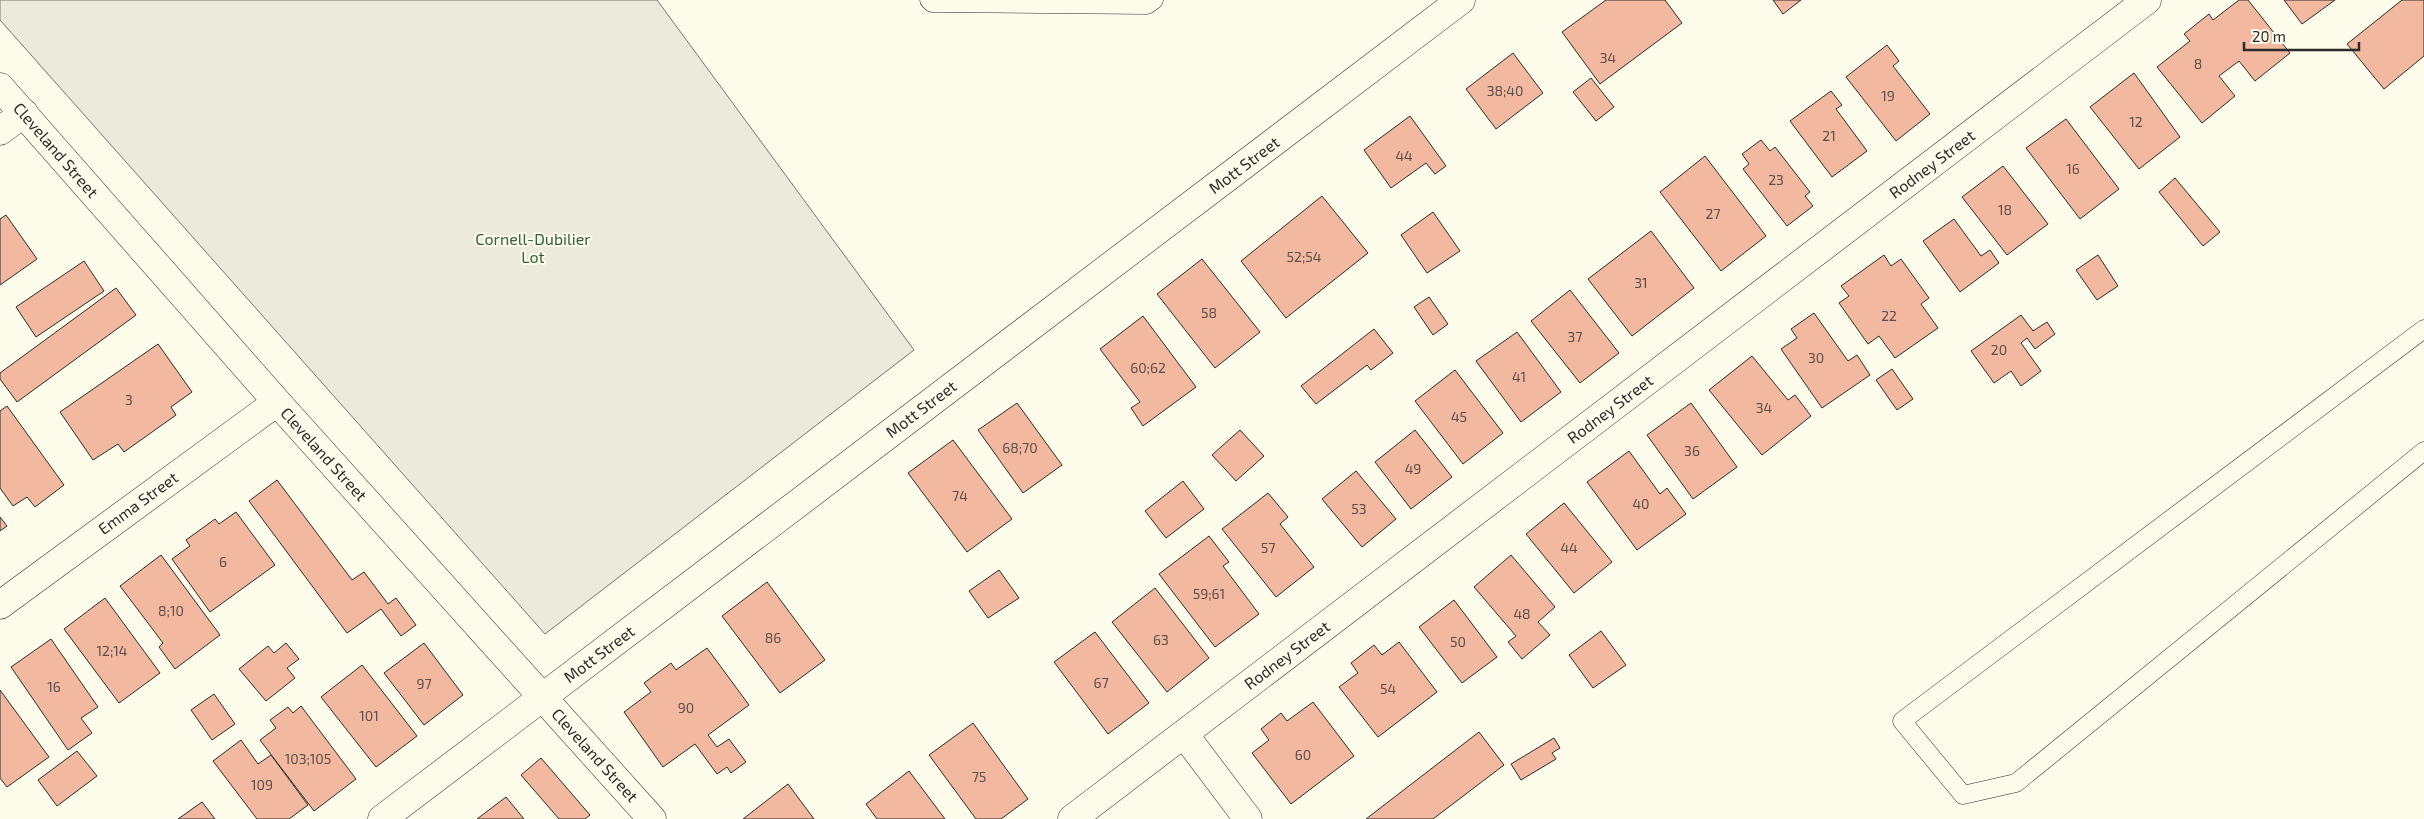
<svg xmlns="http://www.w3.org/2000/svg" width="2424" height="819" font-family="'Exo 2',sans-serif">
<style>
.green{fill:#ecebdb;stroke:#74746e}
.building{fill:#f2b8a0;stroke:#2b2b2b}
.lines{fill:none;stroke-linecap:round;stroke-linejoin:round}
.service-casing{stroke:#2b2b2b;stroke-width:19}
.minor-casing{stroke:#2b2b2b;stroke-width:29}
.service{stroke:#fdfbea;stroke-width:18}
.minor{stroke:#fdfbea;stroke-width:28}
.labels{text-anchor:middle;stroke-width:4;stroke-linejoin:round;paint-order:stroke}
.number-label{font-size:14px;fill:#5d4e48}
.street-label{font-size:16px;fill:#2b2b2b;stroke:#fdfbea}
.park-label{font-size:16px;fill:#34623c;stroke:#fdfbea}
</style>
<rect width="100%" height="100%" fill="#fdfbea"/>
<path class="green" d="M0 0H657L914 350 545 634 0 20Z"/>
<g class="building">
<path d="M1606 0H1665L1682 23 1600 84 1562 32Z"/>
<path d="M1773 0H1801L1783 14Z"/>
<path d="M2239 0H2248L2290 53 2255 81 2239 61 2219 76 2235 96 2202 123 2157 67 2190 41 2184 34 2209 14 2213 20Z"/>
<path d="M2284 0H2335L2302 24Z"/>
<path d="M2402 0H2424V56L2384 89 2347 44Z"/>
<path d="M1887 45 1899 61 1893 66 1930 114 1896 141 1846 77Z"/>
<path d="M1513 53 1543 93 1496 129 1466 89Z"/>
<path d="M2134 73 2180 137 2139 169 2090 107Z"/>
<path d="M1591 78 1614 107 1596 121 1573 92Z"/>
<path d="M1831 91 1842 105 1836 109 1867 151 1832 177 1790 121Z"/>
<path d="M1410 116 1446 166 1435 174 1426 163 1391 188 1364 150Z"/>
<path d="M2066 119 2119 189 2080 219 2026 148Z"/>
<path d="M1761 140 1770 151 1775 147 1810 192 1805 196 1813 206 1787 226 1743 169 1749 164 1742 154Z"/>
<path d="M1705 156 1766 236 1721 271 1660 192Z"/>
<path d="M2003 166 2048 224 2007 255 1962 197Z"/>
<path d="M2175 178 2220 232 2203 246 2159 192Z"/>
<path d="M1322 196 1368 253 1286 318 1241 261Z"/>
<path d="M1433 212 1460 251 1427 273 1401 235Z"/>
<path d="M6 215 37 259 0 285V219Z"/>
<path d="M1954 219 1981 256 1990 250 1999 263 1960 292 1923 241Z"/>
<path d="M1651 231 1694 288 1632 336 1588 279Z"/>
<path d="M1884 255 1891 266 1901 259 1929 298 1921 304 1938 328 1895 358 1879 336 1868 344 1839 303 1849 296 1841 286Z"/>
<path d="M2098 255 2118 286 2097 300 2076 270Z"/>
<path d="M1202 259 1260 332 1215 368 1157 294Z"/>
<path d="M84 261 104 291 36 337 16 307Z"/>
<path d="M116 288 136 315 17 402 0 379V373Z"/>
<path d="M1570 290 1619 353 1580 383 1531 321Z"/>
<path d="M1429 297 1448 324 1433 335 1414 307Z"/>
<path d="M1814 313 1848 361 1857 355 1870 375 1822 408 1781 349 1797 338 1791 329Z"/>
<path d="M2021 315 2033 331 2047 322 2055 334 2035 349 2027 338 2021 343 2041 371 2021 386 2011 371 1994 383 1971 351Z"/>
<path d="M1143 316 1196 387 1143 426 1131 408 1140 402 1100 349Z"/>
<path d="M1374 329 1393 353 1371 370 1367 365 1316 404 1301 386Z"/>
<path d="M1517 332 1561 392 1521 422 1476 361Z"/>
<path d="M158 344 192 392 171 407 176 415 124 452 118 444 93 460 60 412Z"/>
<path d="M1752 356 1788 400 1795 395 1811 416 1762 455 1709 390Z"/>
<path d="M1892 369 1913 399 1897 410 1876 380Z"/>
<path d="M1455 370 1503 433 1463 464 1415 401Z"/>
<path d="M1017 403 1062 465 1023 493 978 430Z"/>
<path d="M1691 403 1737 467 1693 499 1647 435Z"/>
<path d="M7 406 64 485 35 507 27 497 13 506 0 488V411Z"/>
<path d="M1240 430 1264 456 1236 481 1212 455Z"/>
<path d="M1415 430 1452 477 1411 509 1375 462Z"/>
<path d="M953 440 1012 519 967 552 908 473Z"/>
<path d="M1629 451 1660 494 1667 488 1686 514 1637 550 1587 482Z"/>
<path d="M1356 471 1396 519 1362 547 1322 499Z"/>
<path d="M277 480 352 580 364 572 388 604 396 598 416 625 401 636 381 609 347 633 249 501Z"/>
<path d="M1183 481 1204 509 1166 538 1145 511Z"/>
<path d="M1268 493 1288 517 1280 524 1314 567 1276 597 1222 529Z"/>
<path d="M1564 503 1612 562 1574 593 1526 534Z"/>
<path d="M236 512 275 565 210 612 172 559 190 546 186 540 215 519 219 524Z"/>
<path d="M0 517 7 526 0 531Z"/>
<path d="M1209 536 1229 562 1223 566 1259 614 1215 647 1159 574Z"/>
<path d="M161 555 220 635 175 669 159 647 163 643 120 586Z"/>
<path d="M1511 555 1555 607 1538 622 1550 635 1522 659 1508 642 1516 636 1474 587Z"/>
<path d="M999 570 1019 598 988 618 969 591Z"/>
<path d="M767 582 825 660 780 693 722 616Z"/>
<path d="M1155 588 1209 658 1167 692 1112 622Z"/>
<path d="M105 598 160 673 119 703 64 629Z"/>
<path d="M1454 600 1497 657 1462 683 1419 627Z"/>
<path d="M1601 631 1626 665 1593 688 1569 655Z"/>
<path d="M1095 632 1149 703 1108 734 1054 662Z"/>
<path d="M51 639 98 707 81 718 92 733 68 750 11 667Z"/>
<path d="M1399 642 1437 692 1378 737 1339 687 1358 673 1351 663 1374 645 1382 655Z"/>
<path d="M286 643 299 659 287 668 295 678 266 701 239 669 268 646 274 653Z"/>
<path d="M424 643 463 695 424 725 384 673Z"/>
<path d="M707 648 749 705 708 735 717 747 729 739 746 762 731 773 727 767 717 774 695 744 663 767 624 712 651 692 644 683 671 663 676 670Z"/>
<path d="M362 665 417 736 376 767 321 697Z"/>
<path d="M0 690 49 757 7 787 0 778Z"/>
<path d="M214 694 235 724 212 740 191 710Z"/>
<path d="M1313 702 1354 756 1291 804 1252 753 1269 740 1261 729 1281 713 1287 721Z"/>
<path d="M301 706 356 779 314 811 260 740 276 728 270 720 288 707 293 713Z"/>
<path d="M973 723 1028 799 1001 819H976L929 755Z"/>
<path d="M1479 732 1504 765 1433 819H1366Z"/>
<path d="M1554 738 1560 748 1552 753 1556 759 1521 780 1511 764Z"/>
<path d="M241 740 258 764 271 755 308 805 289 819H257L213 761Z"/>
<path d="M77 751 97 776 57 806 38 780Z"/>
<path d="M541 758 590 815 585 819H559L521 775Z"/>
<path d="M909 771 945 819H877L866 804Z"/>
<path d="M788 784 814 819H743Z"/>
<path d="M506 797 524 819H477Z"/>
<path d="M202 802 215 819H178Z"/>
</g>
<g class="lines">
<defs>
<g id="service">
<path d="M929 0 932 3 1147 5 1154 0"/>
<path d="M2424 329 1902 721 1963 795 2016 783 2424 451"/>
</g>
<g id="minor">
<path d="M0 87 277 402 652 819"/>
<path d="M0 131 24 113"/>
<path d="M0 605 277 402"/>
<path d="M1184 734 1248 819"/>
<path d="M382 819 1461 0"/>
<path d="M1072 819 2147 0"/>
</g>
</defs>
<use href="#service" class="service-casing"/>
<use href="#minor" class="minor-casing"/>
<use href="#service" class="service"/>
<use href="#minor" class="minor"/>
</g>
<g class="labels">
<g class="number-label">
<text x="1608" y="63">34</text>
<text x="2198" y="69">8</text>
<text x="1505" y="96">38;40</text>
<text x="1888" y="101">19</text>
<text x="2136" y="127">12</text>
<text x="1829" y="141">21</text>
<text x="1404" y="161">44</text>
<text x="2073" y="174">16</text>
<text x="1776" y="185">23</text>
<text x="2005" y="215">18</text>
<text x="1713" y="219">27</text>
<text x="1304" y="262">52;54</text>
<text x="1641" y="288">31</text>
<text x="1209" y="318">58</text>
<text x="1889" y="321">22</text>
<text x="1575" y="342">37</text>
<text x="1999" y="355">20</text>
<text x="1816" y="363">30</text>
<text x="1148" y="373">60;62</text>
<text x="1519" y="382">41</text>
<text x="129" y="405">3</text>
<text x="1764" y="413">34</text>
<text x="1459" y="422">45</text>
<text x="1020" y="453">68;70</text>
<text x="1692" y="456">36</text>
<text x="1413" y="474">49</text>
<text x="960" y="501">74</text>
<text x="1641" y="509">40</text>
<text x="1359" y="514">53</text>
<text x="1268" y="553">57</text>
<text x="1569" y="553">44</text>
<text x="223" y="567">6</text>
<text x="1209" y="599">59;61</text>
<text x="171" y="616">8;10</text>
<text x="1522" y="619">48</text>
<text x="773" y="643">86</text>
<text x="1161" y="645">63</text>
<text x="1458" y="647">50</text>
<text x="112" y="656">12;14</text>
<text x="1101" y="688">67</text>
<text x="424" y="689">97</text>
<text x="54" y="692">16</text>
<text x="1388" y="694">54</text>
<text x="686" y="713">90</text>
<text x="369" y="721">101</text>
<text x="1303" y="760">60</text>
<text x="308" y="764">103;105</text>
<text x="979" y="782">75</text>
<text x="262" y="790">109</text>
</g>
<g class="street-label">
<text transform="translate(56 150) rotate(49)" y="6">Cleveland Street</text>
<text transform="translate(1932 164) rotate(-37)" y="6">Rodney Street</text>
<text transform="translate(1244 165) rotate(-37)" y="6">Mott Street</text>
<text transform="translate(921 409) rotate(-37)" y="6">Mott Street</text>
<text transform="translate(1610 409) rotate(-37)" y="6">Rodney Street</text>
<text transform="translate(324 454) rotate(48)" y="6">Cleveland Street</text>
<text transform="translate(138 503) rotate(-36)" y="6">Emma Street</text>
<text transform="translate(599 654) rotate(-37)" y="6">Mott Street</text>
<text transform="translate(1287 655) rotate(-37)" y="6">Rodney Street</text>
<text transform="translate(595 755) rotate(48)" y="6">Cleveland Street</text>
</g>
<g class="park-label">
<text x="533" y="245">Cornell-Dubilier<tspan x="533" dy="18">Lot</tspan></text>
</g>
</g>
<path d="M2244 42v8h115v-8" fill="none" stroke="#2b2b2b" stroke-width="2.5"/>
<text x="2252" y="42" font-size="15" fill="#2b2b2b" stroke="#fdfbea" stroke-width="4" paint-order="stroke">20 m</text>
</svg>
